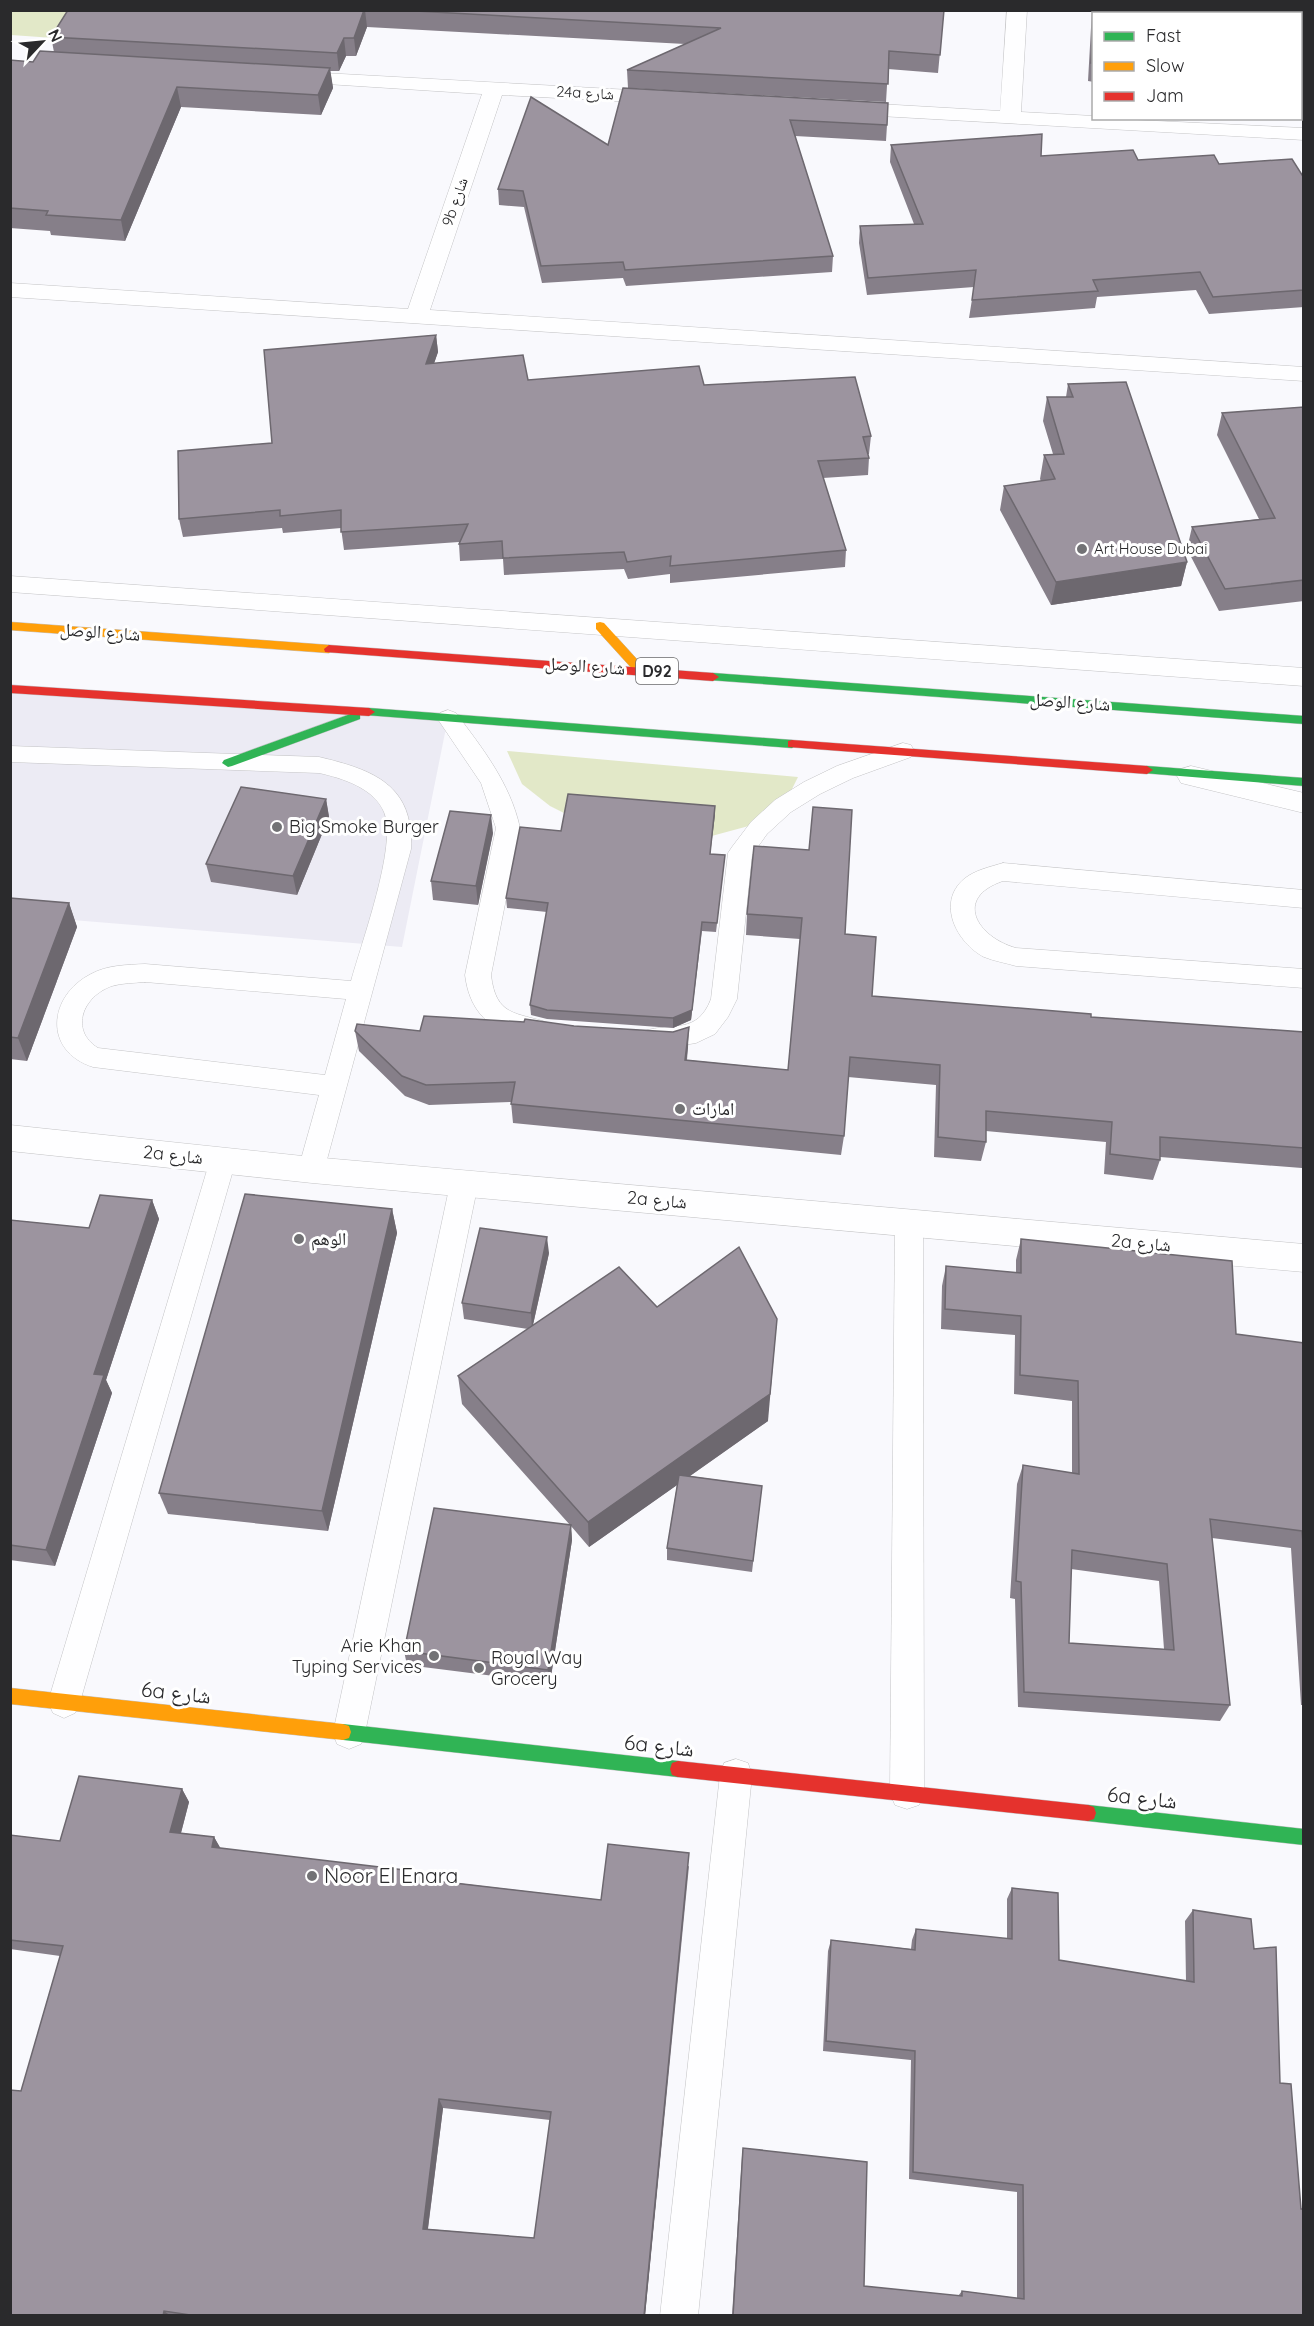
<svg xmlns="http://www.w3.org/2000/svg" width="1314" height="2326" font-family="Quicksand,'Noto Naskh Arabic',sans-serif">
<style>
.built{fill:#ecebf4}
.green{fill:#e2e8c8}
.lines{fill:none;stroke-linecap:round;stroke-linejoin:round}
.lane-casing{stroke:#c3c3c5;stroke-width:1}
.street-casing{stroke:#c3c3c5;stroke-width:1}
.fast-casing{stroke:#c3c3c5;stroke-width:1}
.slow-casing{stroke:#c3c3c5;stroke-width:1}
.jam-casing{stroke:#c3c3c5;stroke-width:1}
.lane{fill:#fefeff;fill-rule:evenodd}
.street{fill:#fefeff;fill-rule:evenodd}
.fast{fill:#30b455;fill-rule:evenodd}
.slow{fill:#ff9f0a;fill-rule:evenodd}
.jam{fill:#e5322d;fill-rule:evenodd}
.wall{fill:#867f89;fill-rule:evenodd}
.shaded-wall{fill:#6d686f}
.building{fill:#9c949f;stroke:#6d686f;stroke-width:1.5;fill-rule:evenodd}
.poi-dot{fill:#727275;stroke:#fff;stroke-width:2}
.labels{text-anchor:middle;stroke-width:6;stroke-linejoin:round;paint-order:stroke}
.far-street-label{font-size:15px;fill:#2a2a2c;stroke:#fff}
.far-poi-label{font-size:15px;fill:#2a2a2c;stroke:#fff;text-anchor:start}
.shield{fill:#fff;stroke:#6a6a6b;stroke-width:1.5}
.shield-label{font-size:16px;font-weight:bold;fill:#2a2a2c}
.street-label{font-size:18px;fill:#2a2a2c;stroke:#fff}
.poi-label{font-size:18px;fill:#2a2a2c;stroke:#fff;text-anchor:start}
.near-street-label{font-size:21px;fill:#2a2a2c;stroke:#fff}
.near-poi-label{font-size:21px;fill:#2a2a2c;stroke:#fff;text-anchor:start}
</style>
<rect width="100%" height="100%" fill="#f9f9fd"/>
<path class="built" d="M10 684 448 718 402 947 11 915Z"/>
<g class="green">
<path d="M10 11H73L54 38 11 35Z"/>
<path d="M507 751 798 777 787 799 756 824 708 837 596 829 550 806 522 784Z"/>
</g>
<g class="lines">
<defs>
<g id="lane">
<path d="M448 710 456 713C483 749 510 783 520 828L491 975C496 1017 516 1012 549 1023L553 1030 549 1037C538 1041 528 1039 516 1036 485 1027 469 1007 465 975L496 828 481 783 437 718 440 713Z"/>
<path d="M903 743 911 745 914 751 911 757 853 778 820 794 791 812 767 834 752 855 737 999 728 1017 715 1034 696 1043 665 1048 644 1045 640 1038 644 1031C673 1022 697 1035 711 999L728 853 732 847 751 822 775 800 804 782 837 766Z"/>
<path d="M10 746 319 757C374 770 414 785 411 849L322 1178 312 1181 302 1178 298 1170 319 1095 93 1067C43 1051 48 996 91 974 107 965 127 965 145 964L351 981C361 944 398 844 384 812 374 788 342 778 319 773L10 762ZM145 982 346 999 325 1075 98 1048C69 1030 83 996 112 986 122 983 134 983 145 982Z"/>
<path d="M1003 863 1304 890V908L1003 881C953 898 977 937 1016 948L1304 969V988L1016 966C1006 963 994 961 984 957 957 943 936 903 964 879 975 870 990 867 1003 863Z"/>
<path d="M223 1149 233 1152 236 1160 80 1702 75 1713 64 1718 53 1713 48 1702 210 1160 213 1152Z"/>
<path d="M464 1173 474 1176 478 1184 365 1733 361 1744 349 1749 337 1744 333 1733 450 1184 454 1176Z"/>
<path d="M909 1211 919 1214 923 1222 924 1793 919 1805 907 1809 895 1805 890 1793 895 1222 899 1214Z"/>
<path d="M736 1759 748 1763 752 1775 698 2316H660L720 1775 724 1763Z"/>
</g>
<g id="street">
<path d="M1007 10H1027L1021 112 1094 116V118L1304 128V140L844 114 837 112 834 108 837 104 844 102 1000 111Z"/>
<path d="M287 71 667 92 674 94 677 98 674 102 667 104 502 95 430 310 1304 367V381L10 297V283L408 309 482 94 280 81 277 77 280 73Z"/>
<path d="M10 576 1304 668V686L10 592Z"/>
<path d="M1191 766 1304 793V813L1181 783 1177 776 1181 769Z"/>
<path d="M10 1125 312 1157 1304 1244V1272L312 1183 10 1151Z"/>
</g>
<g id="fast">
<path d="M713 673 1304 716V724L709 680 707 677Z"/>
<path d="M369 708 792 740 798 744 792 748 365 715V709Z"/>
<path d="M356 712 360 713V719L232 766 228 767 222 763 224 760Z"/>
<path d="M1147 766 1304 778V786L1143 773 1141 770Z"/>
<path d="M343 1724 678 1761 684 1763 686 1769 684 1775 678 1777 343 1740 337 1738 335 1732 337 1726Z"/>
<path d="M1088 1805 1304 1829V1845L1088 1821 1082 1819 1080 1813 1082 1807Z"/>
</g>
<g id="slow">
<path d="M10 622 329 645 334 649 329 653 10 630Z"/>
<path d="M600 622 604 623 644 667V673H636L596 629V623Z"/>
<path d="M10 1688 343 1724 349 1726 351 1732 349 1738 343 1740 10 1704Z"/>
</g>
<g id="jam">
<path d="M329 645 713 673 719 677 713 681 325 652 324 649Z"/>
<path d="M10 685 369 708 375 712 369 716 10 693Z"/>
<path d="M792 740 1147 766 1153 770 1147 774 788 747V741Z"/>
<path d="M678 1761 1088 1805 1094 1807 1096 1813 1094 1819 1088 1821 678 1777 672 1775 670 1769 672 1763Z"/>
</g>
</defs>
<use href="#lane" class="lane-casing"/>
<use href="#street" class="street-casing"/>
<use href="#fast" class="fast-casing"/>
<use href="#slow" class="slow-casing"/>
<use href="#jam" class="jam-casing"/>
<use href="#lane" class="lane"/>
<use href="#street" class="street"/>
<use href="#fast" class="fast"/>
<use href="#slow" class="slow"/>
<use href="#jam" class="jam"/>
</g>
<g class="wall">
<path d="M68 10H944L938 73 888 69 886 102 628 88 627 70 685 44 367 27 356 56H346L339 71H330L333 88 321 115 181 107 125 241 51 235 50 231 10 228V60L33 62 54 52 51 37Z"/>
<path d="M1092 10H1304V97H1300V14H1094V82L1088 81Z"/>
<path d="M623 88 887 125 886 141 795 136 833 256 832 272 626 286 623 278 542 283 524 207 499 205 498 189 608 145Z"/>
<path d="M891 145 1041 156 1219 164 1304 178V307L1209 314 1196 290 1097 297 1095 308 969 318 974 287 867 295 859 243 860 226 914 224 890 162Z"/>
<path d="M436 335 438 352 434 363 528 380 704 385 871 436 869 454H868L869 458 868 475 823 478 846 550 845 567 670 583V574L628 579 624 569 504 575 503 559 460 561 459 544V542L344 550 341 528 283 533 282 528 183 537 179 519 272 443Z"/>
<path d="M1068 384 1187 562 1181 586 1051 605 1000 510 1004 486 1041 481 1040 479 1044 455 1053 454 1043 421 1047 397H1066Z"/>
<path d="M1304 407V601L1219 611 1187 549 1192 527 1259 519 1217 435 1222 413Z"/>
<path d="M326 799 329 817 297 895 211 882 206 864Z"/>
<path d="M715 806 710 854 725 855 724 864 716 932 702 931 691 1020 673 1028 547 1019 531 1015 530 1005 547 912 507 908 506 898 561 831Z"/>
<path d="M493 833 478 905 433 900 431 881Z"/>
<path d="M754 846 845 934 872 996 1091 1017 1304 1032V1165L1302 1168 1160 1157V1160L1153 1180 1104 1174 1106 1142 986 1131V1142L981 1161 934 1157 936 1085 848 1077 844 1136 841 1155 513 1123 511 1102 429 1105 405 1096 359 1051 355 1031H420L688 1047 687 1060 788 1070 800 939 746 935 747 914Z"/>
<path d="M10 898 69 903 77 927 27 1061 10 1059Z"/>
<path d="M152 1200 159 1219 106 1380 112 1393 55 1566 10 1560V1220L89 1228Z"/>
<path d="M392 1209 397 1233 328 1531 168 1514 159 1493Z"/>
<path d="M1021 1239 1236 1334 1304 1343V1705H1301L1291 1548 1212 1538 1230 1705 1220 1721 1018 1707 1015 1599 1010 1598 1017 1484 1023 1465 1072 1473V1401L1014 1394 1015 1335 941 1329 942 1286 946 1266 1016 1273V1260ZM1071 1569 1159 1581 1164 1649 1069 1643Z"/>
<path d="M549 1253 533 1325 657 1307 768 1421 690 1476 762 1486 752 1572 667 1560V1548L677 1485 589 1547 571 1526 572 1540 550 1683 407 1665 404 1651 570 1525 462 1404 458 1376 528 1329 464 1319 462 1303Z"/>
<path d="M182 1789 189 1802 181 1833 214 1837 220 1848 423 1879 601 1900 689 1866 645 2316H10L21 2091 60 1956 10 1949V1835L60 1841ZM443 2108 550 2120 534 2238 428 2229Z"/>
<path d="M1012 1888 1059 1960 1186 1981 1185 1921 1193 1910 1254 1949 1280 2083 1304 2316H732L742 2156 743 2148 864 2286 958 2296 962 2291 1017 2298V2192L909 2179 911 2060 823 2051 828 1951 831 1940 911 1949 912 1940 916 1929 1007 1939V1899Z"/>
</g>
<g class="shaded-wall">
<path d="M364 10H365L367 27 356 56 354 38Z"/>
<path d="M344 38 346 56 339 71 337 53Z"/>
<path d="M330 68 333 88 321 115 318 95Z"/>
<path d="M177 87 181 107 125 241 121 220Z"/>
<path d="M436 335 438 352 428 381 426 364Z"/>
<path d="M1187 562 1181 586 1051 605 1056 582Z"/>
<path d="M326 799 329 817 297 895 293 876Z"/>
<path d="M715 806V815L709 863 710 854Z"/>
<path d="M491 815 493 833 478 905 476 886Z"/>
<path d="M69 903 77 927 27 1061 18 1038Z"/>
<path d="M702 922 691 1020 673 1028V1018Z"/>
<path d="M689 1027 688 1047 684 1080 685 1060Z"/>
<path d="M152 1200 159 1219 106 1380 112 1393 55 1566 46 1550 94 1374Z"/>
<path d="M392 1209 397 1233 328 1531 322 1511Z"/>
<path d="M547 1237 549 1253 532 1329 531 1313Z"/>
<path d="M777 1319 768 1421 589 1547 588 1522Z"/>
<path d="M571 1525 572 1540 550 1683 548 1670Z"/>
<path d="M182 1789 189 1802 178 1844 170 1832Z"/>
<path d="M214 1837 221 1849 212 1847Z"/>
<path d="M689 1853 645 2316H644Z"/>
<path d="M439 2099 443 2108 427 2235 423 2229Z"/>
<path d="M164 2311 171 2316H163Z"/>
</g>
<g class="building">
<path d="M68 10H364L354 38H344L337 53 51 37Z"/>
<path d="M397 10H944L940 55 889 51 888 84 627 70 721 28Z"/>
<path d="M1094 10H1304V79L1300 78V14H1094V63H1091Z"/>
<path d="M40 51 330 68 318 95 177 87 121 220 46 215 48 211 10 208V60L33 62Z"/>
<path d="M623 88 888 103 887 125 790 120 833 256 625 270 623 262 541 266 523 191 498 189 531 97 608 145Z"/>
<path d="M1042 134 1041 156 1133 150 1138 160 1214 155 1219 164 1292 159 1304 178V290L1213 297 1200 272 1093 280 1098 291 972 300 976 270 868 278 860 226 923 224 891 145Z"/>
<path d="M436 335 426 364 523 355 528 380 699 366 704 385 855 377 871 436 863 437 869 458 818 461 846 550 670 566 671 556 627 562 624 552 503 558 502 541 459 544 468 524 341 532V510L280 516V510L179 519 178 451 272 443 264 350Z"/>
<path d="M1126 382 1187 562 1056 582 1004 486 1055 479 1044 455 1064 454 1047 397H1073L1068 384Z"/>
<path d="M1304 407V580L1225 589 1192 527 1275 518 1222 413Z"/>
<path d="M241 787 326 799 293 876 206 864Z"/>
<path d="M568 794 715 806 710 854 725 855 717 923 702 922 692 1010 673 1018 547 1010 530 1005 548 903 506 898 520 827 561 831Z"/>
<path d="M813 807 852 810 845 934 876 937 872 996 1091 1014V1017L1304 1032V1148L1160 1137V1160L1110 1154 1112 1122 986 1111V1142L938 1137 940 1065 850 1057 844 1136 511 1104 515 1082 426 1085 402 1076 355 1031 357 1024 420 1031 424 1016 524 1022 525 1019 574 1026 673 1032 689 1027 685 1060 788 1070 802 918 747 914 754 846 809 850Z"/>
<path d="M450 811 491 815 476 886 431 881Z"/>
<path d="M10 898 69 903 18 1038 10 1037Z"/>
<path d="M245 1194 392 1209 322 1511 159 1493Z"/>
<path d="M100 1195 152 1200 94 1374 104 1375 46 1550 10 1545V1220L89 1228Z"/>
<path d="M480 1228 547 1237 531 1313 462 1303Z"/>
<path d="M1021 1239 1232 1261 1236 1334 1304 1343V1555L1302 1531 1210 1519 1230 1705 1024 1692 1021 1582 1016 1581 1023 1465 1079 1474 1078 1381 1020 1375 1021 1316 945 1309 946 1266 1021 1273ZM1072 1550 1167 1564 1174 1650 1069 1643Z"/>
<path d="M739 1247 777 1319 770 1394 588 1522 458 1376 619 1267 657 1307Z"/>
<path d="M679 1475 762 1486 753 1561 667 1548Z"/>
<path d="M434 1508 571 1525 548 1670 404 1651Z"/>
<path d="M79 1776 182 1789 170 1832 214 1837 212 1847 421 1872 420 1879 601 1900 608 1844 689 1853 644 2316H197L164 2311 163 2316H10V2090L21 2091 63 1946 10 1940V1835L60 1841ZM439 2099 551 2112 534 2238 423 2229Z"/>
<path d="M1012 1888 1058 1893 1059 1960 1194 1982 1193 1910 1251 1919 1254 1949 1276 1947 1280 2083 1291 2084 1301 2209H1304V2316H733L743 2148 867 2162 864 2286 962 2296V2291L1024 2299 1023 2185 913 2172 915 2051 826 2041 831 1940 915 1950 916 1929 1012 1939Z"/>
</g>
<g class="poi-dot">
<circle cx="1082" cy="549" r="6"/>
<circle cx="277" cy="827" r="6"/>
<circle cx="680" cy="1109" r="6"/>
<circle cx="299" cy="1239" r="6"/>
<circle cx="434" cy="1656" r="6"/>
<circle cx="479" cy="1668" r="6"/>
<circle cx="312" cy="1876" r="6"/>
</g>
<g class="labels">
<g class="far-street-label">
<text transform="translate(585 93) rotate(3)" y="5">24a شارع</text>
<text transform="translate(455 202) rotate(-71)" y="5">9b شارع</text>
</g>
<g class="far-poi-label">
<text x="1094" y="554">Art House Dubai</text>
</g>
<rect class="shield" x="636" y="658" width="42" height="26" rx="4.5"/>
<g class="shield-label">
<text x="657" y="677">D92</text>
</g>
<g class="street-label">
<text transform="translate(100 632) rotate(4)" y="6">شارع الوصل</text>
<text transform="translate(585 666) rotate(4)" y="6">شارع الوصل</text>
<text transform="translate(1070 702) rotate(4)" y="6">شارع الوصل</text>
<text transform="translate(173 1155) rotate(6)" y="6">2a شارع</text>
<text transform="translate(657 1200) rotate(5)" y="6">2a شارع</text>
<text transform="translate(1141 1243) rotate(5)" y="6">2a شارع</text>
</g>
<g class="poi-label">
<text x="289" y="833">Big Smoke Burger</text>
<text x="692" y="1115">امارات</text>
<text x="311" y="1245">الوهم</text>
<text x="422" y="1652" text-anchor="end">Arie Khan<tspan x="422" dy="21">Typing Services</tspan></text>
<text x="491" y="1664">Royal Way<tspan x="491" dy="21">Grocery</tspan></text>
</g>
<g class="near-street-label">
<text transform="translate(176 1693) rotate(6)" y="7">6a شارع</text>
<text transform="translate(659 1746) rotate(6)" y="7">6a شارع</text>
<text transform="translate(1142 1798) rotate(6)" y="7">6a شارع</text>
</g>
<g class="near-poi-label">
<text x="324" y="1883">Noor El Enara</text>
</g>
</g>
<rect width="1314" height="2326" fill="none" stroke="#2a2a2c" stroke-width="24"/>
<rect x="1092" y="12" width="210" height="108" fill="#ffffff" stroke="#aaaaab" stroke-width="1.5"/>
<rect x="1104" y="32" width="30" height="9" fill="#30b455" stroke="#aaaaab" stroke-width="1.5"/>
<text x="1146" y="42" font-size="18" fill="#2a2a2c">Fast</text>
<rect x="1104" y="62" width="30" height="9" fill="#ff9f0a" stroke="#aaaaab" stroke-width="1.5"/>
<text x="1146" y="72" font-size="18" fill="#2a2a2c">Slow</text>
<rect x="1104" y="92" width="30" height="9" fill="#e5322d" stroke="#aaaaab" stroke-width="1.5"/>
<text x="1146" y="102" font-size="18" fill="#2a2a2c">Jam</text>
<g transform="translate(42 42) rotate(64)" stroke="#ffffff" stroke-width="4.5" paint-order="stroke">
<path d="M0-4.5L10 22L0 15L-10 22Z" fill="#2a2a2c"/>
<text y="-9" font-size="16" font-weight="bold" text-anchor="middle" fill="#2a2a2c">N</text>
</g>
</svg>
